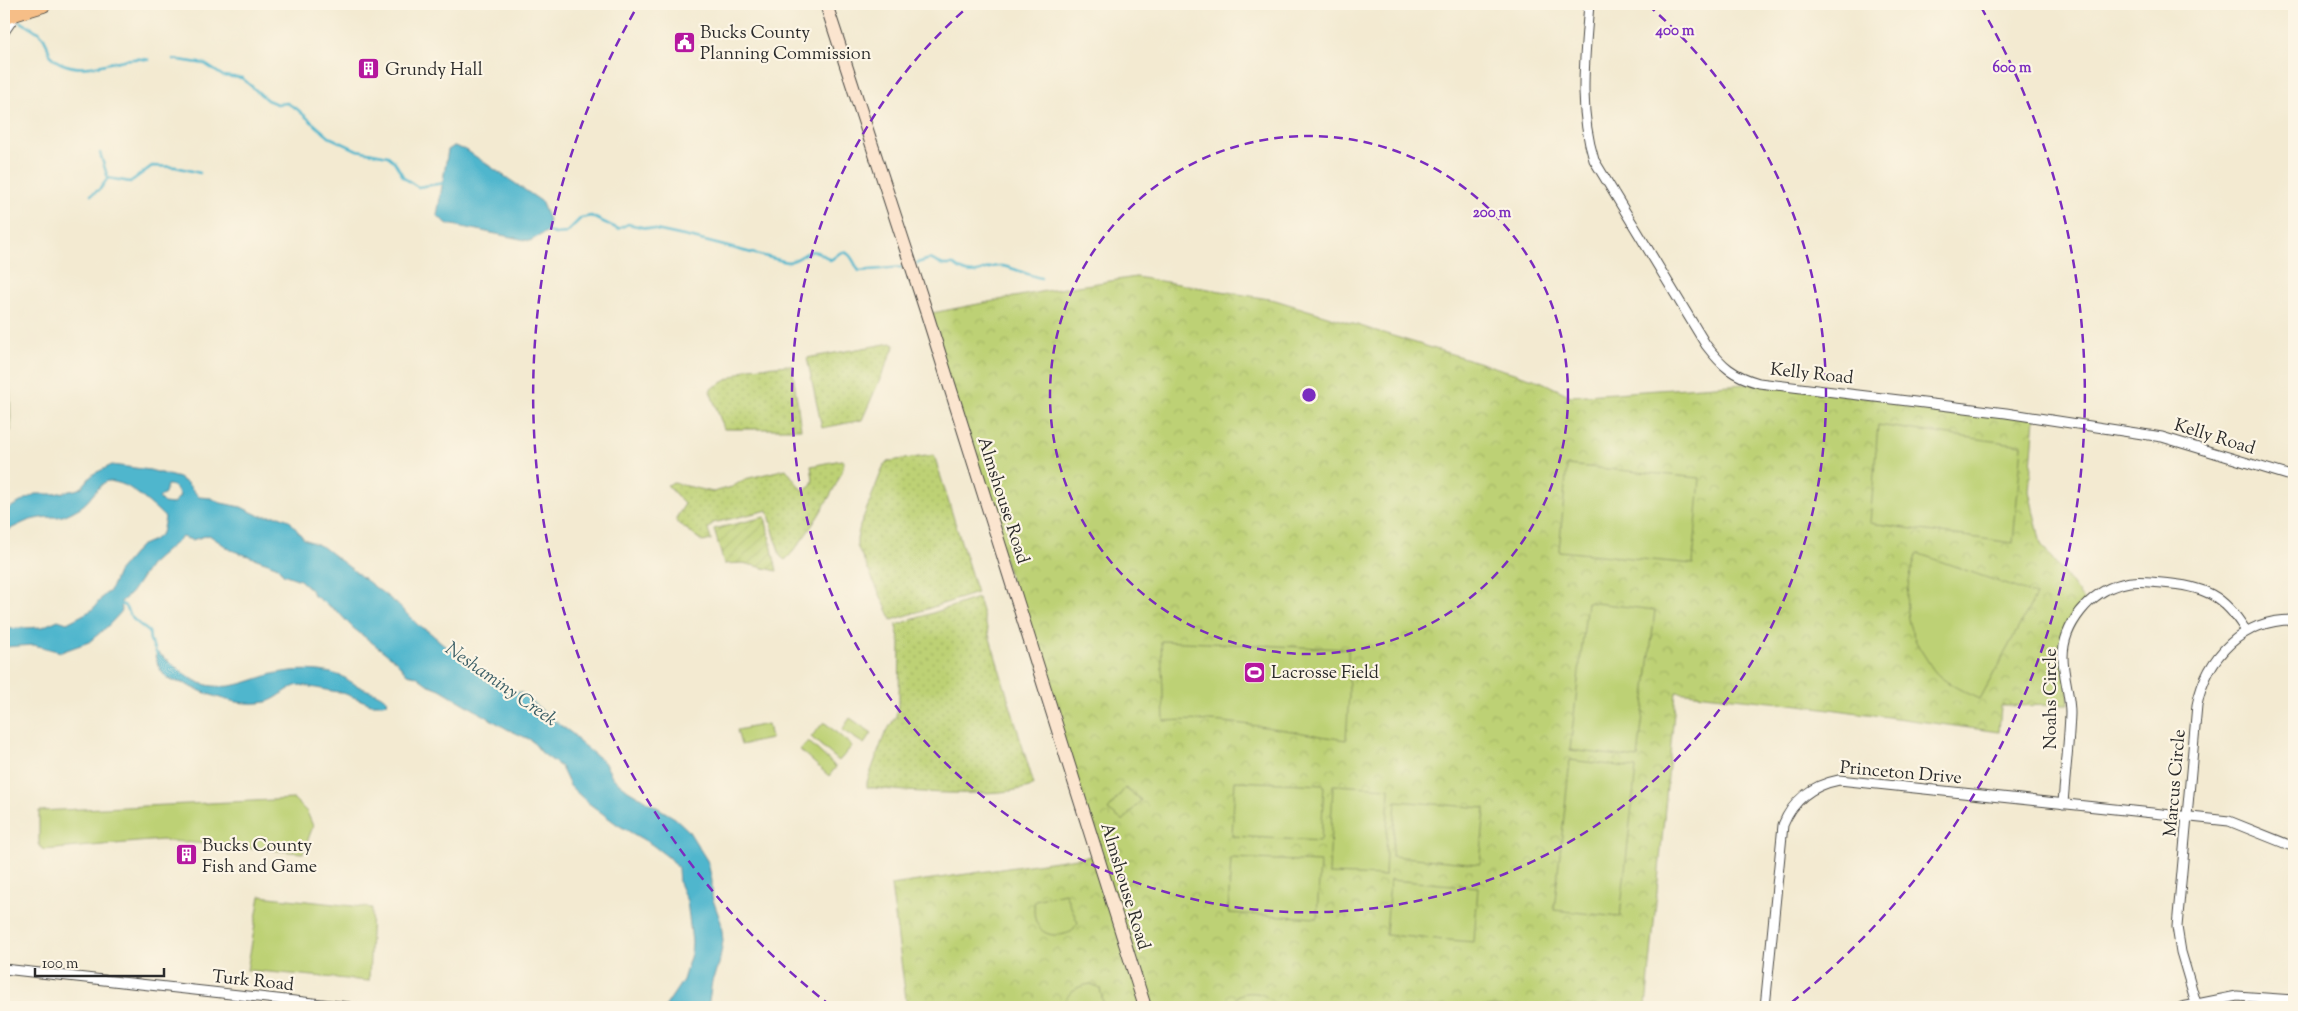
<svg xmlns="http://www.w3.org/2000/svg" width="2298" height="1011" font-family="'Sorts Mill Goudy',serif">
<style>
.grass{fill:url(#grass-dots);stroke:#747e50}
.park{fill:url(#park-crowns);stroke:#747e50}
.garden{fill:url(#garden-furrows);stroke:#747e50}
.pitch{fill:#bdd175;stroke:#747e50}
.water{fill:#4fb6cd;stroke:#3d707c;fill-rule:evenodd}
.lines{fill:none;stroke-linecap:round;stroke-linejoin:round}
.stream{stroke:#4fb6cd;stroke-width:2.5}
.street-casing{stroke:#494844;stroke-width:11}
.secondary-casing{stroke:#494844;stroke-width:14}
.highway-casing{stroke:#494844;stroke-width:18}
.street{stroke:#fff;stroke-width:9}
.secondary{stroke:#fbe5cf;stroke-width:12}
.highway{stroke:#f6be87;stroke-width:16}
.ring{fill:none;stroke:#7b2cbf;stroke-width:2.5;stroke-dasharray:9 6}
.labels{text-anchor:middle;stroke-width:4.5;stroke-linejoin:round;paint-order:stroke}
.poi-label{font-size:18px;fill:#2b2b2b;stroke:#fcf5e5;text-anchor:start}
.street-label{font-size:18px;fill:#2b2b2b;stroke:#fcf5e5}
.water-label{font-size:19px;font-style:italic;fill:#385c64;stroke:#fcf5e5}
.centre{fill:#7b2cbf;stroke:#fcf5e5;stroke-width:2.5}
.ring-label{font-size:15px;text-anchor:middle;font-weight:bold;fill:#7b2cbf;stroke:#fcf5e5;stroke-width:4.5;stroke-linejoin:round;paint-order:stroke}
</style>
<defs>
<pattern id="grass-dots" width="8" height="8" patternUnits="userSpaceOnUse" patternTransform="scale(1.25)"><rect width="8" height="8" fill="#bdd175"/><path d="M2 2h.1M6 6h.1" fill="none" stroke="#a3b465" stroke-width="1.8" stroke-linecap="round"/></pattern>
<pattern id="park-crowns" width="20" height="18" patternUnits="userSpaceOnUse" patternTransform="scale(1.25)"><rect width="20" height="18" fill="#bdd175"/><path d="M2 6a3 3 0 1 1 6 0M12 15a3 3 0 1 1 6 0" fill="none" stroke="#a3b465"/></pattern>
<pattern id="garden-furrows" width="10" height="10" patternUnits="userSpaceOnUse" patternTransform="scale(1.25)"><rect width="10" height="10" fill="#bdd175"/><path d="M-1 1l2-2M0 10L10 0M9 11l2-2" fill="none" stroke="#a3b465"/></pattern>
</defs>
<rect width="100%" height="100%" fill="#fcf5e5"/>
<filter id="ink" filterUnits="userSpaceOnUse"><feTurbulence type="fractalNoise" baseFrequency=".02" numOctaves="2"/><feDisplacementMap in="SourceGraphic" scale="10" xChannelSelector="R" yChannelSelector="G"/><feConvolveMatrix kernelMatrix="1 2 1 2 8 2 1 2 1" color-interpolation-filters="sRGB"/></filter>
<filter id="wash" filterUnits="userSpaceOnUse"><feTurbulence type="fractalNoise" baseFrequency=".0096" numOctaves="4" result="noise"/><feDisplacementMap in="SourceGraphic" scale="20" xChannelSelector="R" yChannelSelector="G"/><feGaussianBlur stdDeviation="1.12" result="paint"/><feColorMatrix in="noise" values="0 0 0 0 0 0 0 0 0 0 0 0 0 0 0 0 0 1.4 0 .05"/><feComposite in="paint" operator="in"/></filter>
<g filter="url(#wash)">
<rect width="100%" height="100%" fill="#f3ead1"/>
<g class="grass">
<path d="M891 343 895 345 862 420 822 428 807 358Z"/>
<path d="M789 365 792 366 801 429H724L710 391 712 388 749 368Z"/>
<path d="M934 455 977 593 892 620 857 546V539L860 526 884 465 889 461Z"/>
<path d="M841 460 844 461C845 478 799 549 785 560L780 556 768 510 713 523 708 529 711 540 703 542 676 521V518L685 504 667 485 674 483 713 492 732 487 745 479 786 469 801 489 805 490 811 486 813 479 811 466Z"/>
<path d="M978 598 1034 785C1006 799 900 792 867 787V782L884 736 896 716 899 698 900 643 896 625Z"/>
</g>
<path class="park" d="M1136 277 1275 300 1540 381 1571 396 1759 383 2035 418 2029 491 2041 544 2087 604 2066 637 2069 705 2001 706 1999 732 1800 705 1676 692 1646 1007H907L891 885 1098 855 927 314 1040 292Z"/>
<g class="garden">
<path d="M4 355 10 393 11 431H4Z"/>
<path d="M765 517 777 571 743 563 724 564 714 529Z"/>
</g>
<g class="pitch">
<path d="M1878 425 2022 445 2013 543 1870 523Z"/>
<path d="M1567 465 1700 478 1693 564 1559 551Z"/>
<path d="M1917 553 2036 595 1980 699C1965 692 1949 685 1937 674 1932 669 1928 661 1924 655 1900 620 1904 592 1917 553Z"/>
<path d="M1587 602 1655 610 1638 758 1570 750Z"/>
<path d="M1161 641 1348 649 1349 695 1346 740C1286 731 1225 717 1164 721Z"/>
<path d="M850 718 872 733 864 744 842 730Z"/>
<path d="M824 722 852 746 839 761 811 737Z"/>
<path d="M768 724 771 739 741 745 737 730Z"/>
<path d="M808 741 836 767 829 776 800 750Z"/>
<path d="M1570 760 1636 768 1620 917 1554 910Z"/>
<path d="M1235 781 1324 785 1321 841 1232 836Z"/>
<path d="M1333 785 1389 788 1385 876 1329 874Z"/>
<path d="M1125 788 1141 800 1123 821 1108 810Z"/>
<path d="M294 799 307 812 313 826 303 853 162 840 43 850 39 844V811Z"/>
<path d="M1396 801 1485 808 1480 864 1392 856Z"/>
<path d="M1231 858 1320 862 1317 918 1228 913Z"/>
<path d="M1390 880 1478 887 1474 942 1386 935Z"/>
<path d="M1065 893 1078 923 1071 932C1045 942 1030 927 1035 900Z"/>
<path d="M260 896 372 908 369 981 247 970Z"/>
<path d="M1091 984 1100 988 1104 1007H1063C1067 992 1076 986 1091 984Z"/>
<path d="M1245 993C1260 992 1267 994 1276 1007H1236L1237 996Z"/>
</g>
<g class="water">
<path d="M454 146 466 150 541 201 549 220 546 232 530 241 448 224 437 216 448 150Z"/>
<path d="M112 465 150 470 179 478 187 483 199 497 211 498 221 503 241 507 260 516H279L289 520 304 539 323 547 397 604 419 626 428 631 487 681 505 690 522 693 552 719 574 735 579 742 604 762 613 778 628 790 675 818 688 830 708 862 712 881V897L721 922 723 941 719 964 712 981 708 1007H665L683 980 691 954 692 942 687 901 679 883 678 868 672 860 651 844 618 825 587 802 570 786 561 767 542 753 531 740 507 729 440 689 427 684 416 676 407 674 396 661 353 628 338 612 313 595 311 590 300 580 283 574 278 567 268 563 231 550 209 535 192 540 182 537 150 565 131 593 121 602 122 611 108 626 89 642 61 652 34 645 4 647V629L42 627 58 620 67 623 92 610 104 595 110 591 118 572 140 546 154 540 162 533 165 518C163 514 130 486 124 485 120 483 114 482 110 481 100 480 91 502 79 508 74 511 65 516 58 517 51 517 43 517 35 519 24 521 14 528 4 532V511L35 494H54L75 490 81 488 93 474ZM167 485C173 484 178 490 180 496L173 504 164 503 159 498 165 493Z"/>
<path d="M158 653C175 665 191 684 213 686 235 689 253 679 273 674 294 669 325 668 345 678 350 681 354 684 358 686 369 692 380 692 388 702L383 704H371L343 693 300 685C288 686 279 699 266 702 239 707 211 696 187 685 182 682 174 682 169 679 161 674 158 665 155 656Z"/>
</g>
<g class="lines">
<g class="stream">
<path d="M19 21C27 26 38 29 44 38 51 50 45 57 63 64 93 76 119 53 149 60"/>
<path d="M173 59 205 64 223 76 242 78 267 100 277 104 287 103 297 109 329 137 357 150 388 156 394 161 404 178 418 187 444 183"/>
<path d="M108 178 130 182 152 166 176 167 200 173"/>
<path d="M91 195 100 189 108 178 100 153"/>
<path d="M545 230 555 234 566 233 581 218 591 216 618 229 628 224 693 238 787 262C807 260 806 240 830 260 835 258 836 255 840 253 850 248 855 266 859 271L903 267"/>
<path d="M917 263 930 259 943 265H954C976 283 984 264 1002 266 1015 268 1027 275 1041 278"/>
<path d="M119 604 124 605 133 619 149 632 150 640 157 654"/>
</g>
</g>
</g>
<g filter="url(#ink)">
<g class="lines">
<defs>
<g id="street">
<path d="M1589 4C1585 57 1578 108 1594 160L1706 345C1722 366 1733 376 1759 383L2006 413 2162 437 2294 477"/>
<path d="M4 32 15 16"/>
<path d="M2063 804C2065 774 2069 744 2070 713 2070 694 2063 676 2063 657 2063 625 2090 592 2121 584 2135 580 2148 582 2162 583 2204 586 2224 595 2246 631"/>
<path d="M4 969 349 1007"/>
<path d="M2196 1003 2181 952 2177 927 2197 705C2207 656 2243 619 2294 620"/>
<path d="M1765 1007 1783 825C1793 800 1813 785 1839 780L2229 821 2294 847"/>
<path d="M2182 1007 2237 996 2294 1000"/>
</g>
<path id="secondary" d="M826 4 927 314 1145 1007"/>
<path id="highway" d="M4 16 43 4"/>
</defs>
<use href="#street" class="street-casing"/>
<use href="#secondary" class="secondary-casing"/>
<use href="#highway" class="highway-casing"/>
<use href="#street" class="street"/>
<use href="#secondary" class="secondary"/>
<use href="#highway" class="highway"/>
</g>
</g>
<g class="ring">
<circle cx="1309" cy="395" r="259"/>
<path d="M1648 5A517 517 0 1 1 970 5"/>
<path d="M831 1006A776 776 0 0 1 637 7M1981 7A776 776 0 0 1 1787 1006"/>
</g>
<defs>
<symbol id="civic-square" viewBox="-11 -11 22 22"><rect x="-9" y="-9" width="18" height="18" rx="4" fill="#b5179e" stroke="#fcf5e5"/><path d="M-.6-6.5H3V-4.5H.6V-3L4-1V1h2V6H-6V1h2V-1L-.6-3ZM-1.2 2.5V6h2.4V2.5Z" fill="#fff"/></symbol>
<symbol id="building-square" viewBox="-11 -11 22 22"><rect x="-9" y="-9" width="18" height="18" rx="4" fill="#b5179e" stroke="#fcf5e5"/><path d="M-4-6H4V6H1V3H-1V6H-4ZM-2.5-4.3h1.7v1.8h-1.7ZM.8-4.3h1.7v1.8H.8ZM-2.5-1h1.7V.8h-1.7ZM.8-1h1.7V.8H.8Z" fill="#fff"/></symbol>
<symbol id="stadium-square" viewBox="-11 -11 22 22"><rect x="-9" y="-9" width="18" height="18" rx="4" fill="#b5179e" stroke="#fcf5e5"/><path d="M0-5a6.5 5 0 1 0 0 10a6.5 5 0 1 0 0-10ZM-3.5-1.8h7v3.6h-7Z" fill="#fff"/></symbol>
</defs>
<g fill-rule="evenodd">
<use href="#civic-square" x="672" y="30" width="25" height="25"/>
<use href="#building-square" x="356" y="56" width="25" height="25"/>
<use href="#stadium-square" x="1242" y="660" width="25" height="25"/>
<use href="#building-square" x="174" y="842" width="25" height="25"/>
</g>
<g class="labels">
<g class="poi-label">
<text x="700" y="38">Bucks County<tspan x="700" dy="21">Planning Commission</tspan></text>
<text x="385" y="75">Grundy Hall</text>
<text x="1271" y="678">Lacrosse Field</text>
<text x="202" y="851">Bucks County<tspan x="202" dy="21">Fish and Game</tspan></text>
</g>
<g class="street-label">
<text transform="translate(1812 373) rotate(6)" y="6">Kelly Road</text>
<text transform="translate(2215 436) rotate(17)" y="6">Kelly Road</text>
<text transform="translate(1004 500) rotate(72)" y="6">Almshouse Road</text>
<text transform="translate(2050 699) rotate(-90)" y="6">Noahs Circle</text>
<text transform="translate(1901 772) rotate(5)" y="6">Princeton Drive</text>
<text transform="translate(2174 783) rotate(-85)" y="6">Marcus Circle</text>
<text transform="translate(1126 886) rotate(73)" y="6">Almshouse Road</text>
<text transform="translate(253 980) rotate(6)" y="6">Turk Road</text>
</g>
<g class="water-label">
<text transform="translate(502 683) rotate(35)" y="7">Neshaminy Creek</text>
</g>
</g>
<circle cx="1309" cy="395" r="8" class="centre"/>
<g class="ring-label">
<text x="1675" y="35">400 m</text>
<text x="2012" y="72">600 m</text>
<text x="1492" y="217">200 m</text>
</g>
<rect width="2298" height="1011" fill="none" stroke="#fcf5e5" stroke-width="20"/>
<path d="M35 968v8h129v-8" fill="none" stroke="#2b2b2b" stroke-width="2.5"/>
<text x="42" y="968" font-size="15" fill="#2b2b2b" stroke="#fcf5e5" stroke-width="4" paint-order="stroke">100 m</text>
</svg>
